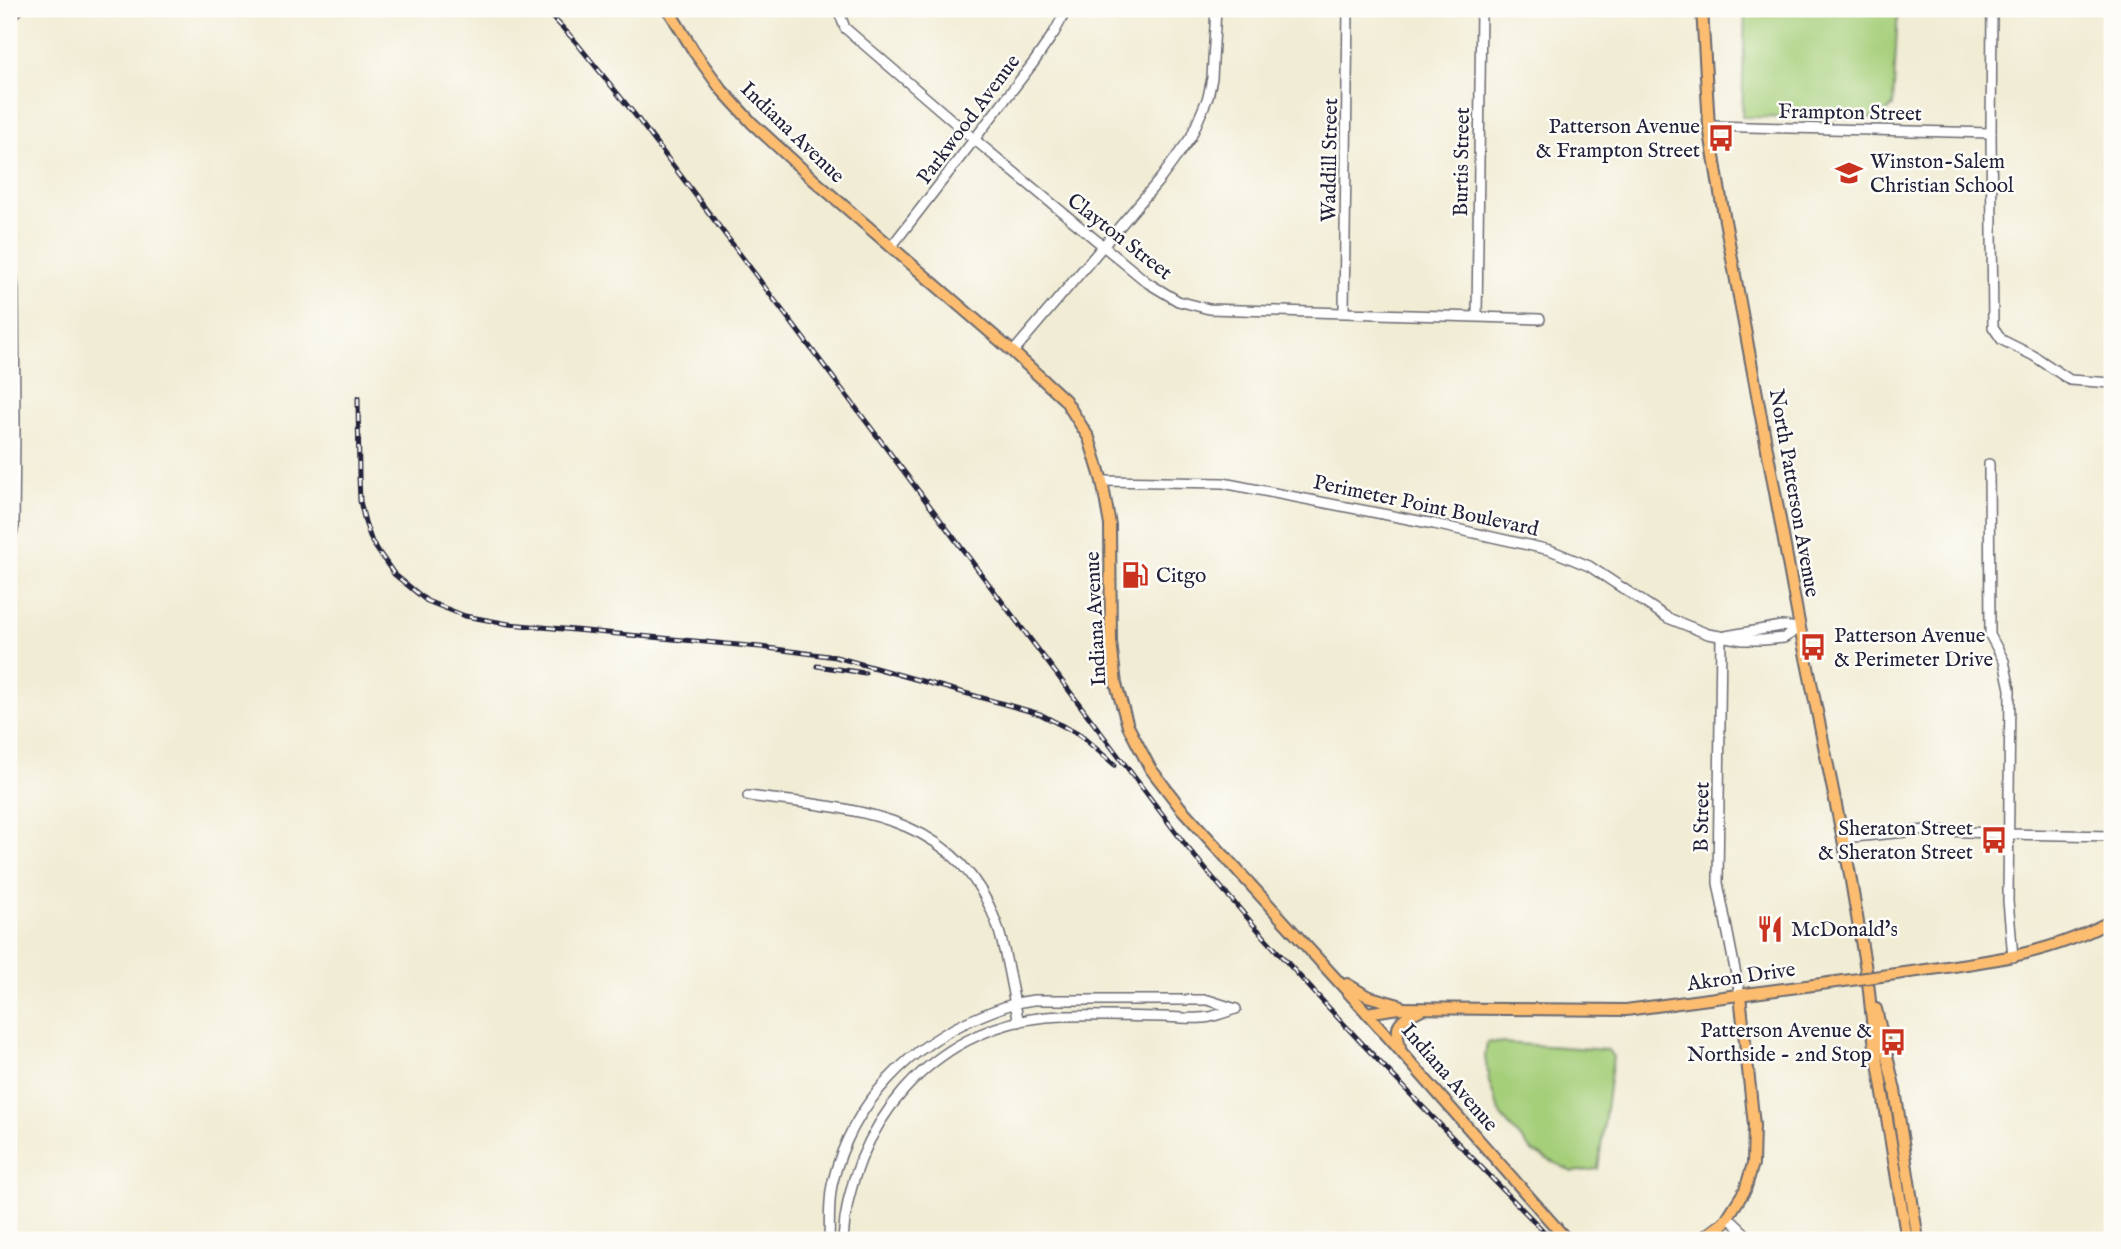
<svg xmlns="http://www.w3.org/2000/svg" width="2121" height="1249" font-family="'IM FELL English',serif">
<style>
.green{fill:#a6cf7a;stroke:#64785a;stroke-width:2}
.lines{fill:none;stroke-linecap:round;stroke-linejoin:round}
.minor-casing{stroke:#6a6971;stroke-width:12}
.major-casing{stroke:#6a6971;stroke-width:14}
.minor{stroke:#fff;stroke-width:9}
.major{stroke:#fcbd6f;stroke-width:10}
.rail-casing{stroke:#22223b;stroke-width:5}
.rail{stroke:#fdfcf7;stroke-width:2.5;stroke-dasharray:8;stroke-linecap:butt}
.major-bridge-casing{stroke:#6a6971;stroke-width:14;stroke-linecap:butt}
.major-bridge{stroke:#fcbd6f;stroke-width:10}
.labels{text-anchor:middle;stroke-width:5;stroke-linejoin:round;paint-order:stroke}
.street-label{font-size:21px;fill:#22223b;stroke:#fdfcf7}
.poi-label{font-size:21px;fill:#22223b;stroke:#fdfcf7;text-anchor:start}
</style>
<rect width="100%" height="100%" fill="#fdfcf7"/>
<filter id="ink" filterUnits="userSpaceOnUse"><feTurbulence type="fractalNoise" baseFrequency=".0143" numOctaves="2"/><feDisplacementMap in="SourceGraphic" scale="14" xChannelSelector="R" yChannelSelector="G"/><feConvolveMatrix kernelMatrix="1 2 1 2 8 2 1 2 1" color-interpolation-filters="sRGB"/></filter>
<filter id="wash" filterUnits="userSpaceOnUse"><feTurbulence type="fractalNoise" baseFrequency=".00686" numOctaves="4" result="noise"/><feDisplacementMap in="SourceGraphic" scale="28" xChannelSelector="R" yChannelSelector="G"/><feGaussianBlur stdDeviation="1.57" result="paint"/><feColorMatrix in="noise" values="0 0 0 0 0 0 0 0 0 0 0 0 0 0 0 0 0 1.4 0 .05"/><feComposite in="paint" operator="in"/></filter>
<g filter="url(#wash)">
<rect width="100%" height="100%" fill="#f1ecd4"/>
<g class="green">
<path d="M1745 9H1898L1893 106 1878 118 1742 117Z"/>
<path d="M1487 1042 1608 1050 1613 1057 1598 1169 1573 1172 1533 1152 1501 1116 1489 1082 1485 1057Z"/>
</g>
</g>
<g filter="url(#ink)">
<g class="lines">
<defs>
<g id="minor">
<path d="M838 9 845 28 975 140 1148 283 1178 301 1209 309 1540 319"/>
<path d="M1992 9 1991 133 1993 327 2002 340 2034 356 2070 380 2112 383"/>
<path d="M1709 126 1991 133"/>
<path d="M9 241 14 291 15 428 14 526 9 546"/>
<path d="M891 247 1034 62 1054 33 1067 9"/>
<path d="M1344 311 1348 9"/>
<path d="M1477 316 1481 9"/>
<path d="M1013 352 1161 178 1191 137 1208 97 1212 78 1216 9"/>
<path d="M1989 464 1990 635 2004 661 2010 689 2008 901 2013 957"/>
<path d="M1102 481 1223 483 1434 524 1550 550 1589 566 1668 618 1708 634 1743 640H1763L1784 638 1800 628"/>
<path d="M1726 636 1781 626 1800 628"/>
<path d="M1721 637 1718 883 1740 995"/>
<path d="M748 796C848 809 955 810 996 922 1007 952 1011 990 1019 1022"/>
<path d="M1843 838 1927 830 2009 834 2112 836"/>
<path d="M1729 1218 1752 1240"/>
<path d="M829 1240C830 1221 828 1199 833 1181 852 1103 910 1044 983 1015 1000 1008 1015 1002 1034 1000H1208L1236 1009"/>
<path d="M843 1240C849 1128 931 1028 1046 1017 1084 1014 1124 1017 1162 1017 1177 1017 1195 1020 1210 1017 1218 1015 1227 1012 1235 1009"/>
</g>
<g id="major">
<path d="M668 9 695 53 721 89 752 123 815 181 1013 352 1065 400 1089 438 1102 481 1110 525 1111 642 1116 684 1128 726 1150 768 1180 807 1367 1013 1567 1240"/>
<path d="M1702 9 1709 126 1721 199 1800 628 1849 869 1868 982 1874 1039 1907 1240"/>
<path d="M9 16 18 9"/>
<path d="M1896 974C1971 963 2046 958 2112 920"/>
<path d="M1347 984 1367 996 1399 1005"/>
<path d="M1876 1009 1895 1090 1918 1240"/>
<path d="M1367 1013 1398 1008 1626 1010 1836 982"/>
<path d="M1400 1047C1394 1023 1399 1020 1420 1010"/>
<path d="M1700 1240 1724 1222"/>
<path d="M1713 1240 1745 1190 1753 1164 1754 1125 1740 995"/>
</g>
</defs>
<use href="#minor" class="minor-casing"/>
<use href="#major" class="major-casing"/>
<use href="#minor" class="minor"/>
<use href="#major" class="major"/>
<defs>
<g id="rail">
<path d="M545 9 575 41 635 115 1187 847C1301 985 1428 1112 1552 1240"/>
<path d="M358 398 359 476 360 501 365 522 372 542 394 574 427 601 465 616 509 624 760 647 836 657 1040 714 1080 735 1115 765"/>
<path d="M817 666 865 673"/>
</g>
</defs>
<use href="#rail" class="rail-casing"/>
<use href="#rail" class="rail"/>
<defs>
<path id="major-bridge" d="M1836 982 1896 974"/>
</defs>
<use href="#major-bridge" class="major-bridge-casing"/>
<use href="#major-bridge" class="major-bridge"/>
</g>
</g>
<defs>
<symbol id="bus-bare" viewBox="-9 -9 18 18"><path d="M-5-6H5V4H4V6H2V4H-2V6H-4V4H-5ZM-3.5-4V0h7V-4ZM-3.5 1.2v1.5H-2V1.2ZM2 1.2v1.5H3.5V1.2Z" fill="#c8321e" stroke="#fdfcf7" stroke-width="2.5" paint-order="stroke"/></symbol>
<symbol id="school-bare" viewBox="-9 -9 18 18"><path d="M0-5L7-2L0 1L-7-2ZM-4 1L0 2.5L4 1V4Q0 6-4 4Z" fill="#c8321e" stroke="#fdfcf7" stroke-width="2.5" paint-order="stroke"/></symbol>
<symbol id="fuel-bare" viewBox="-9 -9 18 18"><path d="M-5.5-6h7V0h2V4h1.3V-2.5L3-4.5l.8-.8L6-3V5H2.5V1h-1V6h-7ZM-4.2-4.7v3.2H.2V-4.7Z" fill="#c8321e" stroke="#fdfcf7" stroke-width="2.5" paint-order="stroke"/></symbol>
<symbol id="restaurant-bare" viewBox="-9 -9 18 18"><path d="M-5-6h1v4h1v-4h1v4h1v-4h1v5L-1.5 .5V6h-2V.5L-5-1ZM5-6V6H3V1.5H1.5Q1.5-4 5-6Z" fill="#c8321e" stroke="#fdfcf7" stroke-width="2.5" paint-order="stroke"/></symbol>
</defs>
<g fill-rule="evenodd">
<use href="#bus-bare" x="1702" y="119" width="38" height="38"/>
<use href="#school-bare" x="1830" y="154" width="38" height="38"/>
<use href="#fuel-bare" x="1116" y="556" width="38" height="38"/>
<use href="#bus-bare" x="1794" y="628" width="38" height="38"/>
<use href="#bus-bare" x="1975" y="821" width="38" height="38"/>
<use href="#restaurant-bare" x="1751" y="910" width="38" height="38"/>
<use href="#bus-bare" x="1874" y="1023" width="38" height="38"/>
</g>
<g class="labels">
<g class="street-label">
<text transform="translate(1850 112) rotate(1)" y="7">Frampton Street</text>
<text transform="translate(968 119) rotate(-53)" y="7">Parkwood Avenue</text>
<text transform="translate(793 132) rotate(44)" y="7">Indiana Avenue</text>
<text transform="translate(1329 160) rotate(-89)" y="7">Waddill Street</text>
<text transform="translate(1461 162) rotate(-89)" y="7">Burtis Street</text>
<text transform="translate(1120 236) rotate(38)" y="7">Clayton Street</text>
<text transform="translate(1795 493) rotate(80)" y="7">North Patterson Avenue</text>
<text transform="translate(1426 505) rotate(12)" y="7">Perimeter Point Boulevard</text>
<text transform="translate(1095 619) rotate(-93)" y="7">Indiana Avenue</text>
<text transform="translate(1701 817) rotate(-89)" y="7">B Street</text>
<text transform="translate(1741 976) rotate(-8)" y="7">Akron Drive</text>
<text transform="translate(1450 1077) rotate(49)" y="7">Indiana Avenue</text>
</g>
<g class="poi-label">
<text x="1700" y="133" text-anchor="end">Patterson Avenue<tspan x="1700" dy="24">&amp; Frampton Street</tspan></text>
<text x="1870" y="168">Winston-Salem<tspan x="1870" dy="24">Christian School</tspan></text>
<text x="1156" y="582">Citgo</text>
<text x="1834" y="642">Patterson Avenue<tspan x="1834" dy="24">&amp; Perimeter Drive</tspan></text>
<text x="1973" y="835" text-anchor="end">Sheraton Street<tspan x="1973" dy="24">&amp; Sheraton Street</tspan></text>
<text x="1791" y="936">McDonald's</text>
<text x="1872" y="1037" text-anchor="end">Patterson Avenue &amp;<tspan x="1872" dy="24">Northside - 2nd Stop</tspan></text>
</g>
</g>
<rect width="2121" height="1249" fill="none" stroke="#fdfcf7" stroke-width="35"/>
</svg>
